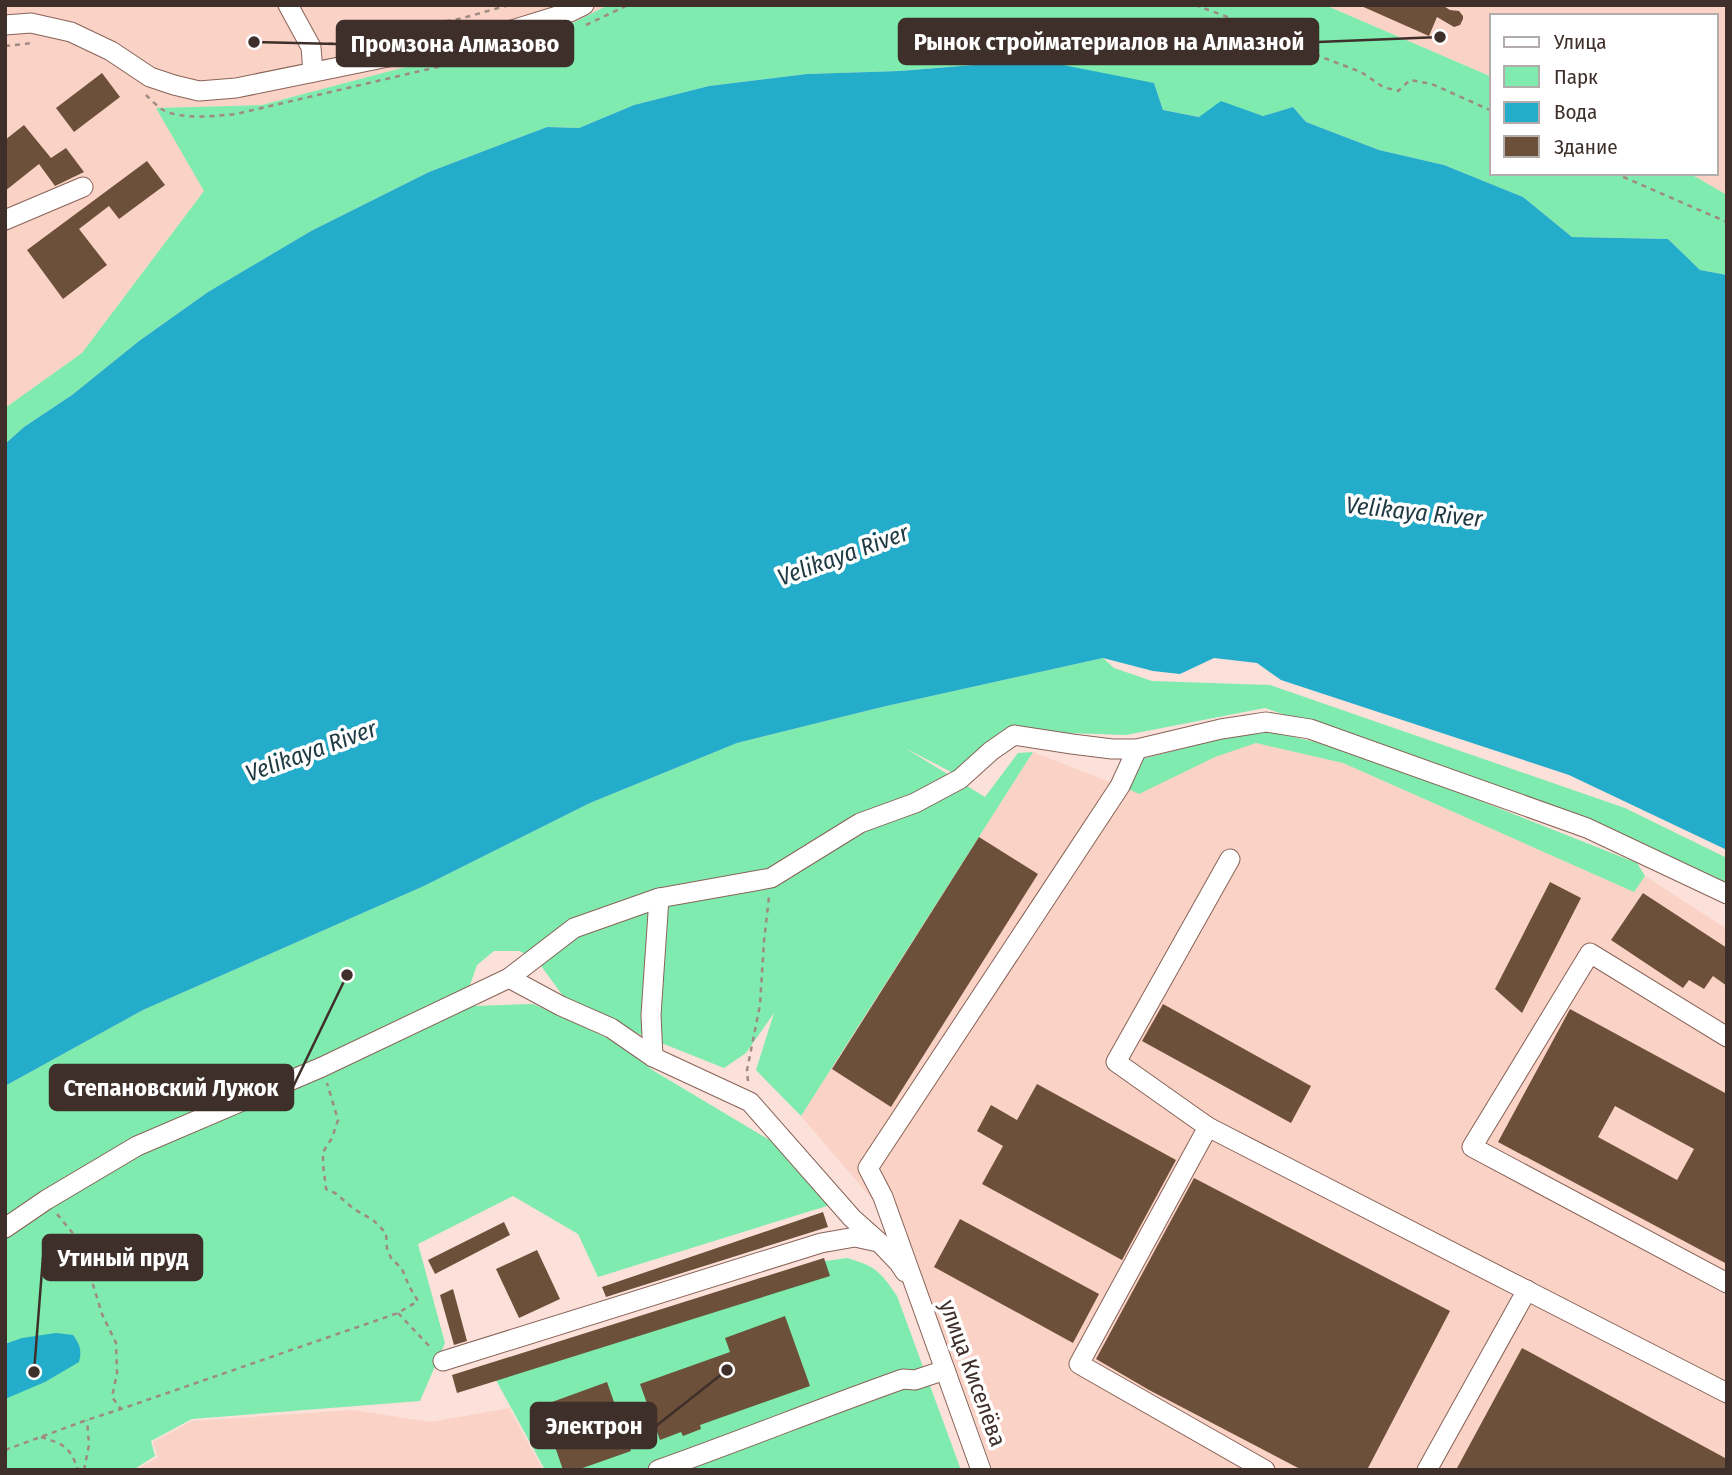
<svg xmlns="http://www.w3.org/2000/svg" width="1732" height="1475" font-family="'Fira Sans Condensed',sans-serif">
<style>
.built{fill:#fbd2c6}
.green{fill:#7febae}
.water{fill:#23adcb}
.building{fill:#6d503a;fill-rule:evenodd}
.lines{fill:none;stroke-linecap:round;stroke-linejoin:round}
.minor-casing{stroke:#886357;stroke-width:21}
.path{stroke:#9f8a83;stroke-width:2.5;stroke-dasharray:5 5;stroke-linecap:butt}
.minor{stroke:#fff;stroke-width:19}
.labels{text-anchor:middle;stroke-width:7;stroke-linejoin:round;paint-order:stroke}
.street-label{font-size:23px;fill:#3f2f2a;stroke:#fff}
.water-label{font-size:24px;font-style:italic;fill:#1f3a42;stroke:#fff}
.leader{fill:none;stroke:#3f2f2a;stroke-width:2.5}
.callout-dot{fill:#3f2f2a;stroke:#fff;stroke-width:2.5}
.callout{fill:#3f2f2a;stroke:#3f2f2a;stroke-width:2.5}
.callout-label{font-size:24px;text-anchor:middle;font-weight:bold;fill:#fff}
</style>
<rect width="100%" height="100%" fill="#fbe1d9"/>
<g class="built">
<path d="M5 5H608L575 22 262 105 157 108 204 191 82 353 5 408Z"/>
<path d="M1325 5H1727V195L1689 173H1716V16H1492V77Z"/>
<path d="M1256 743 1343 763 1634 892 1645 876 1727 929V1470H993L893 1195 873 1200 801 1116 1033 752 1120 786Z"/>
<path d="M509 1408 543 1470H136L158 1457 153 1442 192 1421 353 1410 431 1422Z"/>
</g>
<g class="green">
<path d="M608 5H1325L1492 77V173H1689L1727 195V275L1700 270 1668 239 1572 237 1523 197 1444 165 1379 150 1306 122 1293 107 1263 116 1222 102 1200 117 1163 110 1154 83 973 65 900 71 807 74 709 86 634 105 579 128 547 127 429 172 311 231 208 292 139 341 72 395 24 427 5 444V408L82 353 204 191 156 108 262 105 575 22Z"/>
<path d="M1103 658 1114 668 1152 681 1270 685 1625 808 1727 858V883L1591 819 1265 708 1126 735 1012 731 957 775 905 748 985 797 1018 753 1033 752 801 1116 756 1070 774 1013 746 1053 724 1068 571 1007 536 959 519 951H494L477 965 470 985 474 1006 533 1004 583 1026 615 1042 654 1071 778 1145 830 1205 598 1277 578 1234 513 1196 418 1244 445 1343 420 1401 192 1419 151 1441 155 1456 133 1470H5V1086L143 1010 424 886 590 803 737 743 882 707Z"/>
<path d="M1260 729 1357 752 1637 863 1645 876 1634 892 1343 763 1256 743 1215 757 1139 794 1126 788 1142 759Z"/>
<path d="M847 1258C875 1266 880 1271 897 1296L961 1470H545L496 1380 825 1261Z"/>
</g>
<g class="water">
<path d="M973 65H1063L1154 83 1163 110 1199 117 1221 101 1263 116 1293 107 1306 122 1379 150 1444 165 1523 197 1572 237 1668 239 1700 270 1727 275V850L1569 775 1281 680 1257 663 1214 658 1180 674 1153 671 1103 658 882 707 737 743 590 803 424 886 143 1010 5 1086V444L24 427 72 395 139 341 208 292 311 231 429 172 547 127 579 128 634 105 709 86 807 74 900 71Z"/>
<path d="M56 1333 73 1335C80 1345 82 1350 79 1362L45 1382 5 1399V1344L22 1338Z"/>
</g>
<g class="building">
<path d="M1359 5H1442L1450 10 1459 11 1463 16V19L1460 25 1454 27 1437 17 1429 36Z"/>
<path d="M102 73 120 97 74 132 56 108Z"/>
<path d="M24 125 51 158 66 148 84 172 55 186 39 164 5 191V140Z"/>
<path d="M147 161 165 185 119 219 109 206 79 229 107 265 63 299 27 250Z"/>
<path d="M979 837 1038 874 891 1107 832 1069Z"/>
<path d="M1550 882 1581 898 1522 1013 1495 989Z"/>
<path d="M1643 893 1727 948V986L1713 976 1704 989 1689 980 1683 988 1611 940Z"/>
<path d="M1163 1004 1311 1086 1291 1123 1142 1041Z"/>
<path d="M1570 1009 1727 1094V1264L1498 1142ZM1615 1106 1694 1149 1677 1180 1598 1137Z"/>
<path d="M1037 1084 1176 1160 1122 1260 982 1184 1003 1146 977 1131 991 1105 1017 1120Z"/>
<path d="M1194 1178 1450 1311 1367 1470H1302L1149 1390 1096 1359Z"/>
<path d="M823 1212 828 1227 606 1297 602 1287Z"/>
<path d="M960 1219 1099 1294 1073 1343 934 1267Z"/>
<path d="M504 1222 510 1235 435 1274 428 1260Z"/>
<path d="M537 1250 560 1299 519 1318 496 1269Z"/>
<path d="M824 1258 830 1276 457 1393 452 1375Z"/>
<path d="M453 1289 467 1341 454 1345 440 1295Z"/>
<path d="M785 1316 810 1386 700 1425 701 1429 683 1436 681 1432 660 1440 640 1384 730 1352 725 1338Z"/>
<path d="M1522 1348 1727 1459V1470H1456Z"/>
<path d="M607 1382 631 1451 577 1470H563L541 1406Z"/>
</g>
<g class="lines">
<defs>
<g id="minor">
<path d="M288 5 311 47 313 72"/>
<path d="M5 25 31 23 71 32 111 51 150 77 174 85 199 91 236 88 496 35 570 12 584 5"/>
<path d="M5 220 83 187"/>
<path d="M509 978 561 1006 611 1028 653 1057 750 1102 852 1218 879 1242 899 1263 905 1272"/>
<path d="M1727 1037 1590 953 1472 1147 1727 1283"/>
<path d="M653 1057 651 1015 659 898"/>
<path d="M1208 1127 1116 1062 1230 859"/>
<path d="M5 1228 46 1200 137 1146 322 1067 509 978 574 928 659 898 771 878 860 823 915 803 960 779 991 751 1014 735 1072 744 1112 749H1137L1221 729 1247 725 1266 722 1310 729 1587 828 1727 894"/>
<path d="M443 1361 821 1243 855 1237 878 1242"/>
<path d="M658 1470C740 1441 821 1408 903 1379L915 1380 945 1370"/>
<path d="M981 1470 883 1197 868 1168 1120 786 1137 749"/>
<path d="M1265 1470 1079 1364 1208 1127 1727 1393"/>
<path d="M1427 1470 1527 1290"/>
</g>
</defs>
<use href="#minor" class="minor-casing"/>
<g class="path">
<path d="M1195 5 1260 29 1324 58 1361 72 1383 87 1398 91 1410 80 1432 84 1492 111"/>
<path d="M586 25 628 5"/>
<path d="M540 41 567 33"/>
<path d="M328 44 463 18 509 5"/>
<path d="M5 46 33 43"/>
<path d="M146 95C151 100 157 106 163 110 182 120 215 116 236 114L459 62"/>
<path d="M1614 173 1727 222"/>
<path d="M748 1081 747 1070 760 1005 764 941 769 897"/>
<path d="M57 1214 80 1242 102 1314 116 1343 117 1373 112 1397 121 1409"/>
<path d="M398 1313 431 1348"/>
<path d="M41 1437C63 1444 70 1446 78 1470"/>
<path d="M5 1450 87 1420 121 1409 398 1313 418 1301 409 1286 402 1269 391 1258 387 1249 386 1233 373 1220 354 1209 335 1193 326 1189 323 1164V1152L332 1138 338 1120 327 1083"/>
<path d="M84 1470 89 1445 87 1420"/>
</g>
<use href="#minor" class="minor"/>
</g>
<g class="labels">
<g class="street-label">
<text transform="translate(973 1373) rotate(70)" y="8">улица Киселёва</text>
</g>
<g class="water-label">
<text transform="translate(1414 512) rotate(6)" y="8">Velikaya River</text>
<text transform="translate(843 555) rotate(-20)" y="8">Velikaya River</text>
<text transform="translate(311 751) rotate(-20)" y="8">Velikaya River</text>
</g>
</g>
<path class="leader" d="M1440 37L1318 42M254 42L337 44M347 975L293 1087M34 1372L43 1257M727 1370L656 1426"/>
<g class="callout-dot">
<circle cx="1440" cy="37" r="7"/>
<circle cx="254" cy="42" r="7"/>
<circle cx="347" cy="975" r="7"/>
<circle cx="34" cy="1372" r="7"/>
<circle cx="727" cy="1370" r="7"/>
</g>
<g class="callout">
<rect x="899" y="19" width="419" height="45" rx="7"/>
<rect x="337" y="21" width="236" height="45" rx="7"/>
<rect x="50" y="1065" width="243" height="45" rx="7"/>
<rect x="43" y="1235" width="159" height="45" rx="7"/>
<rect x="531" y="1403" width="125" height="45" rx="7"/>
</g>
<g class="callout-label">
<text x="1109" y="50">Рынок стройматериалов на Алмазной</text>
<text x="455" y="52">Промзона Алмазово</text>
<text x="171" y="1096">Степановский Лужок</text>
<text x="123" y="1266">Утиный пруд</text>
<text x="594" y="1434">Электрон</text>
</g>
<rect width="1732" height="1475" fill="none" stroke="#3f2f2a" stroke-width="14"/>
<rect x="1490" y="14" width="228" height="161" fill="#ffffff" stroke="#b2acaa" stroke-width="2"/>
<rect x="1504" y="37" width="35" height="10" fill="#ffffff" stroke="#b2acaa" stroke-width="2"/>
<text x="1554" y="49" font-size="21" fill="#3f2f2a">Улица</text>
<rect x="1504" y="66" width="35" height="21" fill="#7febae" stroke="#b2acaa" stroke-width="2"/>
<text x="1554" y="84" font-size="21" fill="#3f2f2a">Парк</text>
<rect x="1504" y="102" width="35" height="21" fill="#23adcb" stroke="#b2acaa" stroke-width="2"/>
<text x="1554" y="119" font-size="21" fill="#3f2f2a">Вода</text>
<rect x="1504" y="136" width="35" height="21" fill="#6d503a" stroke="#b2acaa" stroke-width="2"/>
<text x="1554" y="154" font-size="21" fill="#3f2f2a">Здание</text>
</svg>
